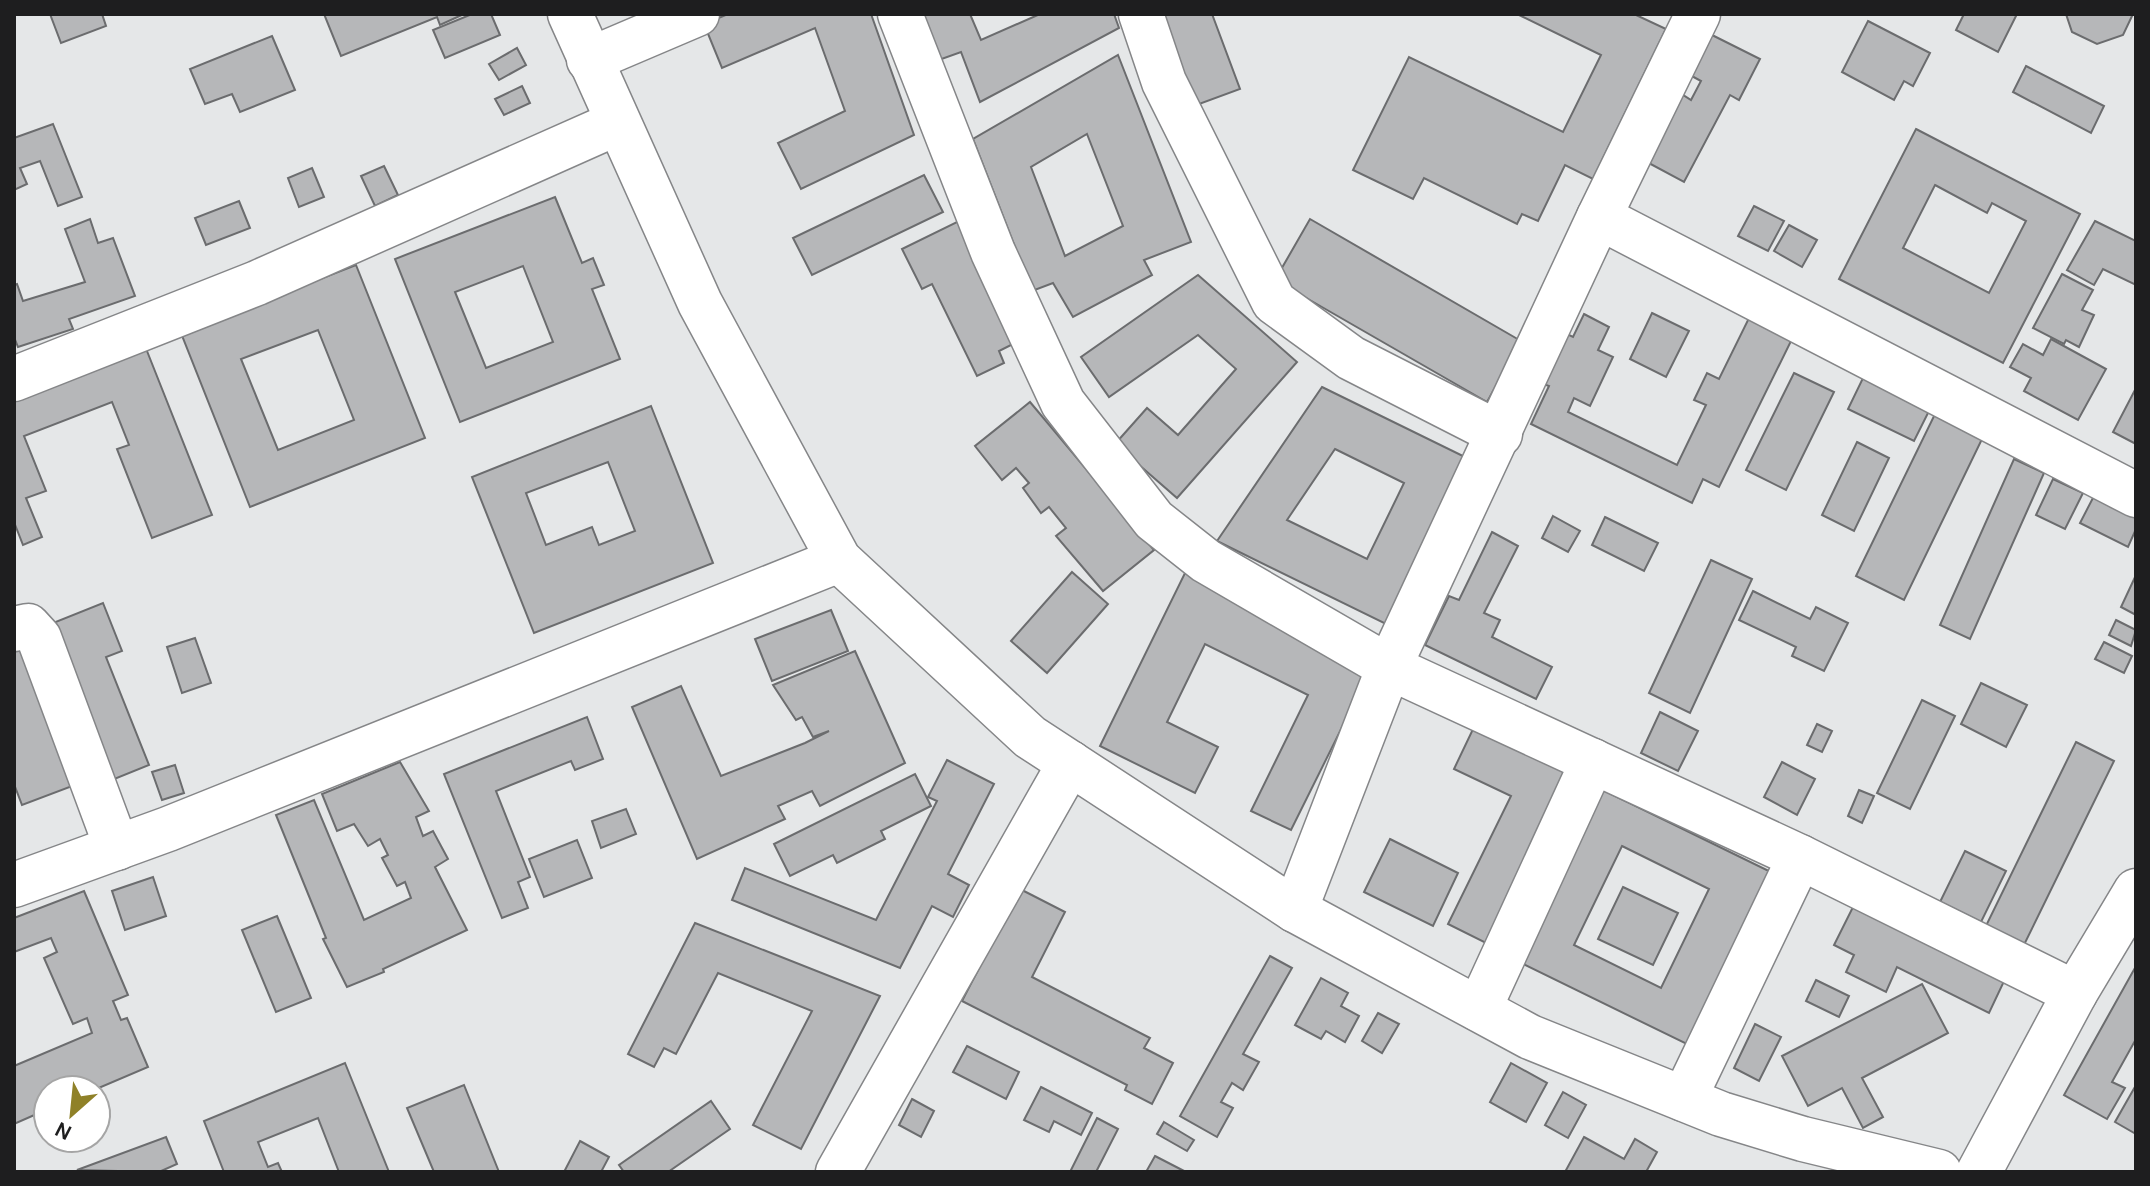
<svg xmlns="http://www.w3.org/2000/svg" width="2150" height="1186" font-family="Karla,sans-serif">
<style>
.building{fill:#b6b7b9;stroke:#6b6c6e;stroke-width:2;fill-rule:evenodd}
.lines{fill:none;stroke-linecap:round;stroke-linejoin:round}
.minor-casing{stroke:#858688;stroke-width:47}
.minor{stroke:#fff;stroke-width:44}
</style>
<rect width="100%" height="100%" fill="#e5e7e8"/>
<g class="building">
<path d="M50 14H102L106 26 61 43Z"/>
<path d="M324 14H464L440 25 437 17 341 56Z"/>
<path d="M472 14H491L500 35 445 58 433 30Z"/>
<path d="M728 14H871L914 135 801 189 778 143 845 111 815 28 722 68 704 24Z"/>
<path d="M919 14H970L981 40 1040 14H1114L1119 28 980 102 961 52 936 61Z"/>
<path d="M1157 14H1212L1240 89 1191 107Z"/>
<path d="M1517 14H1634L1666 29 1593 179 1565 165 1538 221 1522 214 1517 224 1424 178 1413 199 1353 170 1409 57 1563 132 1601 55Z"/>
<path d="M1964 14H2017L1998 52 1956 30Z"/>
<path d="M2066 14H2133L2123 35 2097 44 2072 32Z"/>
<path d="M1868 21 1930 53 1913 86 1904 81 1894 100 1842 72Z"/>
<path d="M1708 33 1760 59 1739 100 1730 95 1684 182 1645 161 1680 93 1691 100 1701 81 1688 74Z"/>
<path d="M272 36 295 90 240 112 232 94 205 104 190 69Z"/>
<path d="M517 48 526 65 499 80 489 64Z"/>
<path d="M1118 55 1191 242 1144 260 1152 275 1073 317 1053 283 1032 291 973 139ZM1087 134 1123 226 1065 256 1031 167Z"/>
<path d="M2026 66 2104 106 2091 133 2013 92Z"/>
<path d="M522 86 530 103 504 115 495 99Z"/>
<path d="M53 124 82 197 58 206 40 161 20 168 27 184 14 190V138Z"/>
<path d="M1916 129 2080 214 2003 363 1839 279ZM1935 185 1987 213 1992 203 2026 221 1989 293 1903 248Z"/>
<path d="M384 166 398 195 375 206 361 176Z"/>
<path d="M312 168 324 197 299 207 288 178Z"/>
<path d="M924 175 943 212 812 275 793 238Z"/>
<path d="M555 197 582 263 593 258 604 285 592 289 620 359 460 422 395 259ZM523 266 553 342 486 368 455 292Z"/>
<path d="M239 201 250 228 206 245 195 218Z"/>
<path d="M1754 206 1784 221 1768 251 1738 236Z"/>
<path d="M90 219 98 243 113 238 135 296 69 319 73 329 18 347 14 337V285L17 284 23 301 85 282 65 229Z"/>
<path d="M1310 219 1521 341 1487 402 1275 280Z"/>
<path d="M961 220 1015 343 999 351 1004 363 977 376 932 284 922 289 902 249Z"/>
<path d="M2095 221 2136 241V285L2103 269 2094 285 2067 270Z"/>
<path d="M1789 225 1817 240 1802 267 1774 251Z"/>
<path d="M356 265 425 438 250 507 181 333ZM318 330 354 420 278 450 241 359Z"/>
<path d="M2062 274 2093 290 2082 310 2094 315 2079 347 2066 340 2064 344 2033 328Z"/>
<path d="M1198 275 1297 362 1177 498 1115 444 1147 408 1178 435 1236 369 1198 335 1109 397 1081 357Z"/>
<path d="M1652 313 1689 331 1666 377 1630 359Z"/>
<path d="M1584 314 1609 327 1598 350 1613 357 1590 406 1574 398 1568 412 1677 465 1706 405 1694 400 1707 373 1719 379 1750 316 1793 337 1719 487 1703 479 1692 503 1531 424 1549 386 1538 382 1563 332 1573 337Z"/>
<path d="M2051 339 2106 369 2078 420 2024 391 2031 378 2010 367 2023 344 2043 355Z"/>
<path d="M145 346 212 515 152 538 117 449 129 445 112 402 24 436 46 491 26 498 42 537 23 545 14 522V397Z"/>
<path d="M1794 373 1834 392 1786 490 1746 470Z"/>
<path d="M1863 378 1929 411 1914 441 1848 409Z"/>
<path d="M1322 387 1467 458 1386 624 1217 541ZM1335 449 1404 483 1367 559 1287 520Z"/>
<path d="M2136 388V444L2113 432Z"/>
<path d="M1030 402 1154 550 1103 591 1056 536 1066 528 1049 507 1041 513 1023 488 1029 483 1016 468 1002 480 975 446Z"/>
<path d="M651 406 713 563 534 633 472 477ZM608 462 635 531 599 545 592 527 546 545 526 493Z"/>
<path d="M1935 414 1983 437 1904 600 1856 576Z"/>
<path d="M1857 442 1889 458 1854 531 1822 515Z"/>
<path d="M2014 459 2044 473 1970 639 1940 625Z"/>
<path d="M2053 479 2083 493 2065 529 2036 515Z"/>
<path d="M2095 494 2136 514V529L2128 547 2080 523Z"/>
<path d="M1553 516 1580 531 1568 552 1542 538Z"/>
<path d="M1605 517 1658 543 1644 571 1592 545Z"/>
<path d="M1492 532 1518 546 1484 613 1500 620 1492 637 1552 667 1536 699 1425 645 1449 596 1459 600Z"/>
<path d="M1711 560 1752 579 1690 713 1649 693Z"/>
<path d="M1072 572 1108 604 1047 673 1011 641Z"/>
<path d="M1185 573 1373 665 1291 830 1251 811 1308 695 1205 644 1167 722 1218 747 1195 793 1100 746Z"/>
<path d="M2136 575V615L2121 607Z"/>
<path d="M1753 591 1810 619 1816 607 1848 623 1824 671 1792 656 1796 647 1739 620Z"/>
<path d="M103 603 122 651 106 657 149 765 107 782 48 625Z"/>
<path d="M831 610 848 651 772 681 755 639Z"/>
<path d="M2116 620 2136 630 2131 646 2109 635Z"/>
<path d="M195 638 211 683 182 693 167 647Z"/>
<path d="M17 640 75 785 22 805 14 784V642Z"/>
<path d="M2104 642 2132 656 2124 673 2095 659Z"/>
<path d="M855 651 905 763 820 806 812 791 778 806 785 819 697 859 632 707 681 686 721 776 805 743 829 731 813 737 802 717 796 720 773 685Z"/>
<path d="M1981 683 2027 705 2006 747 1961 724Z"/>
<path d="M1922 700 1955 716 1910 809 1877 793Z"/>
<path d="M1660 712 1698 731 1678 771 1641 753Z"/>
<path d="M587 717 603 759 575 770 571 761 496 791 530 877 518 882 528 908 502 918 444 774Z"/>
<path d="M1817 724 1832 731 1822 752 1807 745Z"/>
<path d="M1474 727 1571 774 1488 944 1448 924 1511 796 1454 769Z"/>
<path d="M2076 742 2114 761 2020 953 1982 934Z"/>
<path d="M947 760 994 784 948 874 969 885 953 917 932 906 900 968 732 900 745 868 876 920 937 801 928 797Z"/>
<path d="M400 762 429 811 416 817 423 836 433 831 448 859 435 867 467 930 383 969 384 972 347 987 323 939 326 938 276 815 314 800 364 920 411 898 405 882 397 886 382 858 388 855 380 839 368 846 354 824 337 831 322 794Z"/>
<path d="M1782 762 1815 779 1797 815 1764 797Z"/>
<path d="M175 765 184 793 162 800 152 772Z"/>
<path d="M915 774 931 806 881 831 885 839 837 863 833 855 790 876 774 844Z"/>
<path d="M1603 790 1777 875 1693 1047 1519 962ZM1622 846 1709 889 1661 988 1574 945Z"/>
<path d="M1859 790 1874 796 1862 823 1848 816Z"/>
<path d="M626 809 636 834 601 848 592 821Z"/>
<path d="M1390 839 1458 873 1433 926 1364 892Z"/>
<path d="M577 840 592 878 544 897 529 859Z"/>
<path d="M1965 851 2006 871 1981 922 1940 902Z"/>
<path d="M153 877 166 916 125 930 112 891Z"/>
<path d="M1623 887 1678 913 1653 965 1598 939Z"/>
<path d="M1020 889 1065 912 1032 977 1150 1038 1144 1048 1173 1063 1152 1104 1125 1090 1127 1085 962 1001Z"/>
<path d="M84 891 128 995 113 1001 121 1020 127 1018 148 1067 94 1090H48V1109L14 1124V1066L92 1033 87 1018 73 1024 44 958 57 952 51 938 14 952V918Z"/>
<path d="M1855 903 2006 977 1989 1013 1897 967 1886 992 1846 972 1854 955 1834 945Z"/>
<path d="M277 916 311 998 276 1012 242 930Z"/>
<path d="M695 923 880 996 801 1149 753 1125 812 1011 718 973 676 1054 664 1048 654 1067 628 1054Z"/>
<path d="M1270 956 1292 968 1243 1054 1259 1062 1243 1090 1232 1083 1221 1102 1233 1108 1217 1137 1180 1116Z"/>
<path d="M2136 966V1039L2112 1082 2125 1088 2107 1119 2064 1095Z"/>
<path d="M1321 978 1348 993 1341 1006 1359 1016 1345 1042 1326 1031 1321 1039 1295 1025Z"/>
<path d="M1816 980 1849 996 1839 1017 1806 1001Z"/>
<path d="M1922 984 1948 1033 1862 1078 1883 1117 1863 1128 1842 1088 1808 1106 1782 1056Z"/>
<path d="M1378 1013 1399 1024 1382 1053 1362 1041Z"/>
<path d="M1755 1024 1781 1037 1759 1081 1734 1068Z"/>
<path d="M967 1046 1019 1072 1006 1099 953 1072Z"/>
<path d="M345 1063 389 1172H339L318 1118 258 1142 268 1167 278 1163 282 1172H224L204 1121Z"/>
<path d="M1511 1063 1547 1083 1526 1122 1490 1102Z"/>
<path d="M464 1085 499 1172H434L407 1108Z"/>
<path d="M2136 1085V1134L2115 1122Z"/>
<path d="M1041 1087 1092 1113 1081 1135 1054 1121 1049 1132 1024 1120Z"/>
<path d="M1563 1092 1586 1105 1568 1138 1545 1125Z"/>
<path d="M912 1099 934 1111 921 1137 899 1125Z"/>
<path d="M711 1101 730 1129 668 1172H624L619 1165Z"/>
<path d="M1097 1118 1118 1129 1096 1172H1070Z"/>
<path d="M1164 1122 1194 1140 1187 1151 1157 1134Z"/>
<path d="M166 1137 177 1164 159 1172 77 1170Z"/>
<path d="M1584 1137 1624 1159 1635 1139 1657 1152 1646 1172H1565Z"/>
<path d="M580 1141 609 1157 601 1172H564Z"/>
<path d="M1155 1156 1186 1172H1146Z"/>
</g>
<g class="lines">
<defs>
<g id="minor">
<path d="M570 14 700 303 839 560 1030 737 1295 910 1530 1037 1721 1114 1803 1139 1939 1172"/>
<path d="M900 14 993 252 1063 403 1154 520 1206 561 1389 667 1800 857 2075 993"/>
<path d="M1141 14 1164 82 1274 302 1351 358 1500 434"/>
<path d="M589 60 697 14"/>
<path d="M1599 217 2136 495"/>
<path d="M14 379 257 283 617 123"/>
<path d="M14 629 28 626 39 638 117 848"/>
<path d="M14 885 168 829 839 560"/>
<path d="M1295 910 1389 667 1599 217 1698 14"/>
<path d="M1479 1009 1593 761"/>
<path d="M1684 1099 1800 857"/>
<path d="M838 1172 1070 763"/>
<path d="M1979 1172 2075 993 2136 891"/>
</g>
</defs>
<use href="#minor" class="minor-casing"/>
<use href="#minor" class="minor"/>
</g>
<rect width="2150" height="1186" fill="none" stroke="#1e1e1f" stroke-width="32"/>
<g transform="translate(72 1114) rotate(207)"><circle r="38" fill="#ffffff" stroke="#a5a5a5" stroke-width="2"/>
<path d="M0-6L14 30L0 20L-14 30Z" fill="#8f8128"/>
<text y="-12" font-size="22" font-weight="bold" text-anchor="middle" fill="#1e1e1f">N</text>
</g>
</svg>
